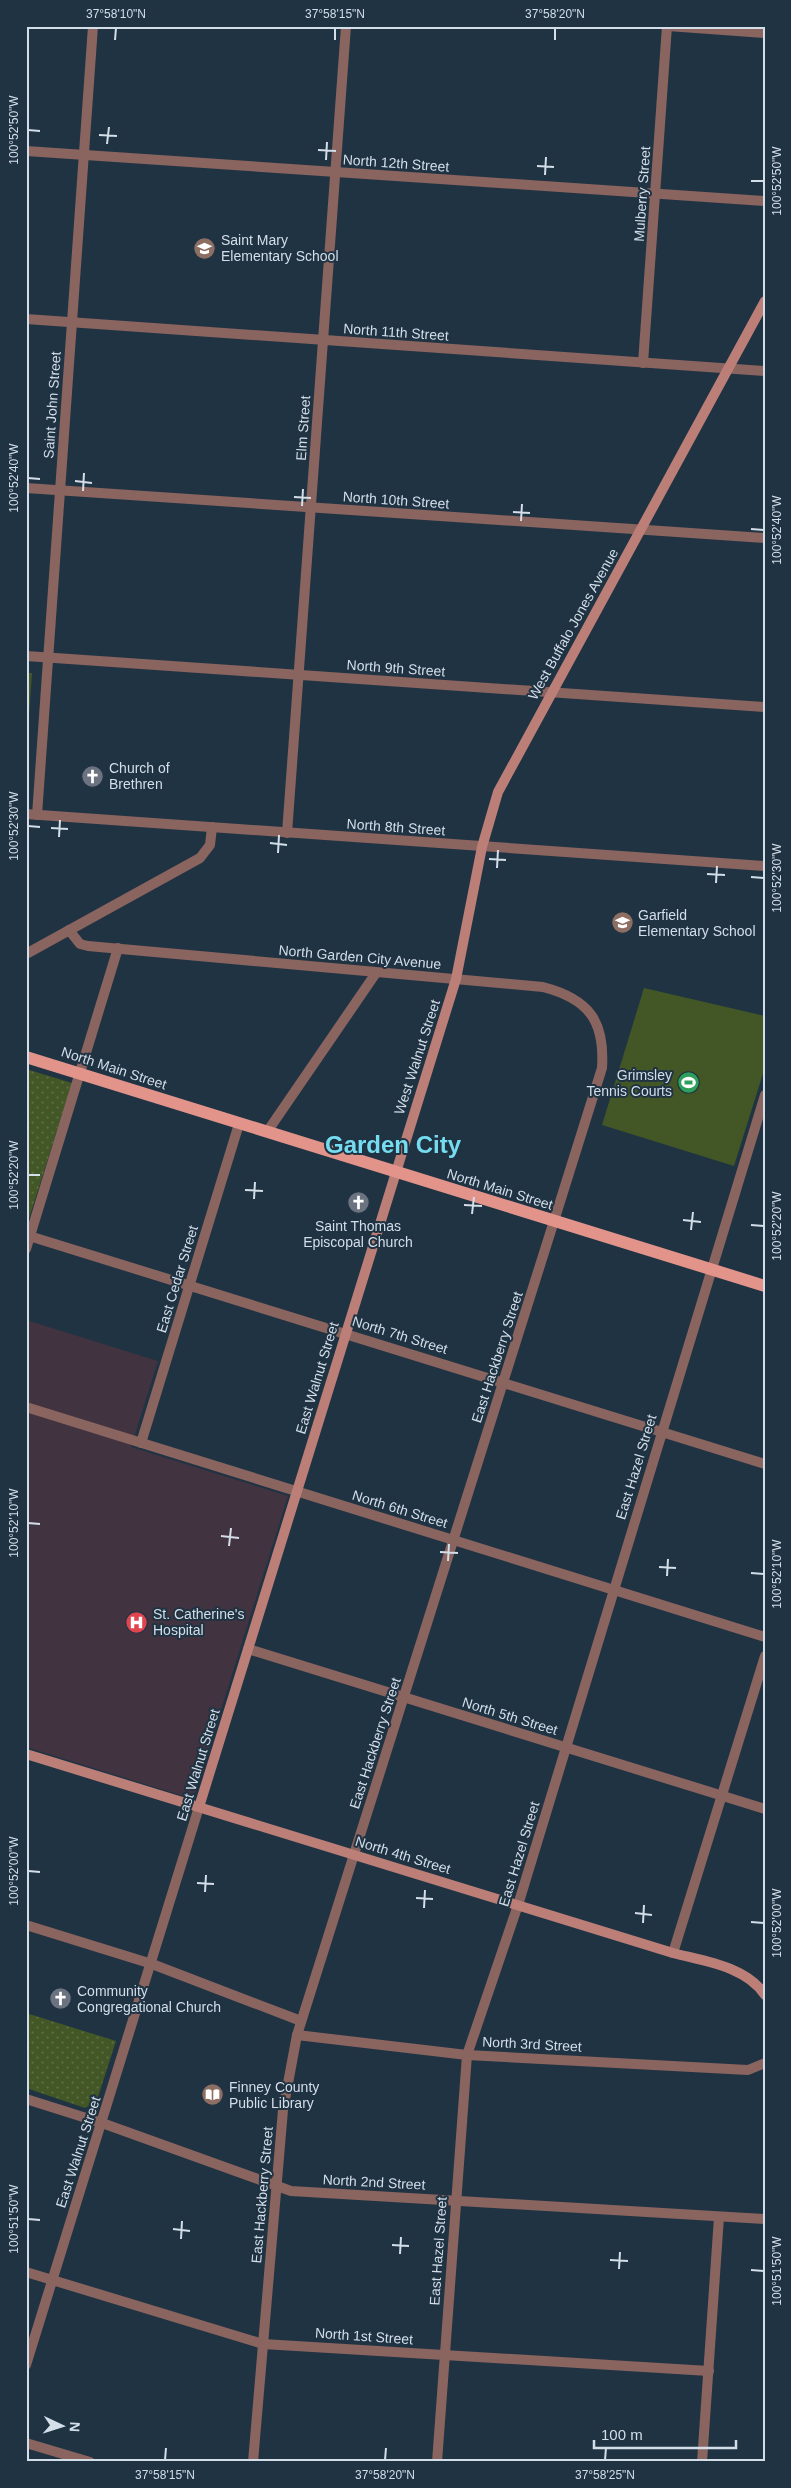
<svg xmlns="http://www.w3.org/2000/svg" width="791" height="2488" font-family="Helvetica,sans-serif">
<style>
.medical{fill:#413340}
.grass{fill:url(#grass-dots)}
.garden{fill:#425725}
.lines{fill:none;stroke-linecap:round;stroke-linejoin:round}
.minor{stroke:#8a645f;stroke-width:10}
.tertiary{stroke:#8a645f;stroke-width:10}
.secondary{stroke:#bb7f78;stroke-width:10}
.primary{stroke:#e2948b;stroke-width:12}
.ticks{fill:none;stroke:#d3dee9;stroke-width:2}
.labels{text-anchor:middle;stroke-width:4;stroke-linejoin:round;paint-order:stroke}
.street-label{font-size:14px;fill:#d3dee9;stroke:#203343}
.poi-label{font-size:14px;fill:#d3dee9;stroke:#203343;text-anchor:start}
.town-label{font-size:24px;font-weight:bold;fill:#76ddf1;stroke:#203343}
.neatline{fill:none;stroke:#d3dee9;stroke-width:2}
.ticks-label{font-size:12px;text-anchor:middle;fill:#d3dee9}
</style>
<defs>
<pattern id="grass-dots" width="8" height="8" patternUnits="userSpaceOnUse" patternTransform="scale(1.25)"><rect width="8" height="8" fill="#425725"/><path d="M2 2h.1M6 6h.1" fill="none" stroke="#5c6f45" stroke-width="1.8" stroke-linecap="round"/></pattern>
</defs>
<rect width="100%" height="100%" fill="#203343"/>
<path class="medical" d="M26 1320 158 1361 131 1447 288 1496 193 1799 26 1747Z"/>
<g class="grass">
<path d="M26 673H32L26 757Z"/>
<path d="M26 1069 72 1083 27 1225H26Z"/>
<path d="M26 2013 116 2041 97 2100 85 2108 26 2088Z"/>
</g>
<path class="garden" d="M644 988 765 1016V1067L734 1166 602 1125Z"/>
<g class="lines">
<g class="minor">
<path d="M668 26 765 33"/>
<path d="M26 151 765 201"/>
<path d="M26 319 765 371"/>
<path d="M643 363 667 26"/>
<path d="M26 488 765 538"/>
<path d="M26 656 765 707"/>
<path d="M37 815 93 26"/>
<path d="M287 833 346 26"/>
<path d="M69 930 80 944 88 946 543 987C589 999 605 1021 602 1068L554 1221"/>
<path d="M26 954 200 858 210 845 212 827"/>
<path d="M267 1132 376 973"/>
<path d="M26 1235 765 1464"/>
<path d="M26 1249 118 948"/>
<path d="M26 1407 765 1637"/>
<path d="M141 1443 239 1124"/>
<path d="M248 1649 765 1809"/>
<path d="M26 1925 152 1964 301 2021"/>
<path d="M673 1953 765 1656"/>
<path d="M297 2035 467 2055 748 2070 765 2063"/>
<path d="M26 2099 102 2123 291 2191 765 2219"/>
<path d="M26 2272 263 2344 709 2371"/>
<path d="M26 2365 199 1807"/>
<path d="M26 2443 90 2462"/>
<path d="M437 2462 467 2055 518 1905 765 1095"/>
<path d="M702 2462 719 2217"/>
</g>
<g class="tertiary">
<path d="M26 814 765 866"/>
<path d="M253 2462 283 2110 297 2035 554 1221"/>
</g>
<g class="secondary">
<path d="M26 1754 673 1953C703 1961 746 1966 765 1995"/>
<path d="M199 1807 456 979 482 847 498 792 765 301"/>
</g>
<path class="primary" d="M26 1057 765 1286"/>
</g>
<path class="ticks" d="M115 40 116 28M335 40V28M555 40V28M28 130 40 131M99 135 117 136M107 144 109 127M318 150 336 151M326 160 327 142M537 166 554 167M545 175 546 157M751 181H764M28 478 40 479M75 481 92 483M83 491 84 473M294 497 311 498M302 506 303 489M513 512 530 513M521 521 522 504M751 529 764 530M28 826 40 827M51 828 68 829M59 837 60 820M270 843 287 845M278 853 279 835M489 859 506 860M497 868 498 850M707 874 725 875M751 877 764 878M716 883 717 866M28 1175H40M245 1190 263 1191M254 1199 255 1182M464 1205 482 1206M472 1214 474 1197M683 1220 701 1222M751 1225 764 1226M691 1230 693 1212M28 1523 40 1524M221 1536 239 1538M229 1546 231 1528M440 1552 458 1553M448 1561 449 1544M659 1567 676 1568M751 1573 764 1574M667 1576 668 1559M28 1871 40 1872M197 1883 214 1884M205 1892 206 1875M416 1898 433 1899M424 1908 425 1890M635 1913 652 1915M751 1922 764 1923M643 1923 644 1905M28 2219 40 2220M173 2229 190 2231M181 2239 182 2221M392 2245 409 2246M400 2254 401 2237M610 2260 628 2261M619 2269 620 2252M751 2270 764 2271M165 2460 166 2448M385 2460 386 2448M605 2460 606 2448"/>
<defs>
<symbol id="school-disc" viewBox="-11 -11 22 22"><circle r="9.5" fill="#8d6e63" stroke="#203343"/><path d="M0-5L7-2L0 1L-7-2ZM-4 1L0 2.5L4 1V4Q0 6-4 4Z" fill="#fff"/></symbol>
<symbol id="church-disc" viewBox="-11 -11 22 22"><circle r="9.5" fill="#6b7280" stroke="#203343"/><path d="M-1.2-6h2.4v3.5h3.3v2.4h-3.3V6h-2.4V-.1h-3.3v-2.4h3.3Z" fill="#fff"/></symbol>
<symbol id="stadium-disc" viewBox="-11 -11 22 22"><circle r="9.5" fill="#2e9e5b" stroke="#203343"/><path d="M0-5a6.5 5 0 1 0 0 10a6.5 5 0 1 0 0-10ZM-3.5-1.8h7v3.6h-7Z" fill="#fff"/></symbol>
<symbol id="hospital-disc" viewBox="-11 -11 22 22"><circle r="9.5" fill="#e0444e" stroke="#203343"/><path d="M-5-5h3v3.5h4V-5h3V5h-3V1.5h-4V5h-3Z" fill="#fff"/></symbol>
<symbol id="library-disc" viewBox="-11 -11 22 22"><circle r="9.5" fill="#8d6e63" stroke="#203343"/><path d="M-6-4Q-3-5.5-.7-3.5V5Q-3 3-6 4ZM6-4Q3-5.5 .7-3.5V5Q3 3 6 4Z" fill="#fff"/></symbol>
</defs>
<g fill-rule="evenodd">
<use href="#school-disc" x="192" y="236" width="25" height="25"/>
<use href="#church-disc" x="80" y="764" width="25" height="25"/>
<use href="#school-disc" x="610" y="910" width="25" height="25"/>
<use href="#stadium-disc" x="676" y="1070" width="25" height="25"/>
<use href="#church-disc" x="346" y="1190" width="25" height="25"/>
<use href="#hospital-disc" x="124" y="1610" width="25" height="25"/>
<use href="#church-disc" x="48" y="1986" width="25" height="25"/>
<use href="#library-disc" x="200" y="2082" width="25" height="25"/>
</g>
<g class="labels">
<g class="street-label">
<text transform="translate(396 163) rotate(4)" y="5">North 12th Street</text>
<text transform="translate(642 194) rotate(-86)" y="5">Mulberry Street</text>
<text transform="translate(396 332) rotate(4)" y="5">North 11th Street</text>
<text transform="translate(52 405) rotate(-86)" y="5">Saint John Street</text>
<text transform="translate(303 428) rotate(-86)" y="5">Elm Street</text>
<text transform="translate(396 500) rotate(4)" y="5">North 10th Street</text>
<text transform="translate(573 624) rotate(-61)" y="5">West Buffalo Jones Avenue</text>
<text transform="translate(396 668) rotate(4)" y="5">North 9th Street</text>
<text transform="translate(396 827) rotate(4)" y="5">North 8th Street</text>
<text transform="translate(360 957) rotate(5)" y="5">North Garden City Avenue</text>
<text transform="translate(417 1057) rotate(-72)" y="5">West Walnut Street</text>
<text transform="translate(114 1068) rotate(18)" y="5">North Main Street</text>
<text transform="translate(500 1189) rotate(17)" y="5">North Main Street</text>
<text transform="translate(177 1279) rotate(-73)" y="5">East Cedar Street</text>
<text transform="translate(400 1335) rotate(17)" y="5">North 7th Street</text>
<text transform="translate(497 1357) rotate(-72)" y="5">East Hackberry Street</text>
<text transform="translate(317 1378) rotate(-73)" y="5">East Walnut Street</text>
<text transform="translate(636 1467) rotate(-73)" y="5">East Hazel Street</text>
<text transform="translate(400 1509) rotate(17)" y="5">North 6th Street</text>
<text transform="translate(510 1716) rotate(17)" y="5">North 5th Street</text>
<text transform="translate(375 1743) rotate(-72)" y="5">East Hackberry Street</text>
<text transform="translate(198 1765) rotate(-73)" y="5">East Walnut Street</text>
<text transform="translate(519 1854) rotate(-73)" y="5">East Hazel Street</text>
<text transform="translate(403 1855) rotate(17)" y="5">North 4th Street</text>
<text transform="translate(532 2044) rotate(3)" y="5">North 3rd Street</text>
<text transform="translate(78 2152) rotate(-72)" y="5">East Walnut Street</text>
<text transform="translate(374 2182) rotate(3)" y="5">North 2nd Street</text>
<text transform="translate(262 2195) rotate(-85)" y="5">East Hackberry Street</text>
<text transform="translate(438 2251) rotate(-86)" y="5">East Hazel Street</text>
<text transform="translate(364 2336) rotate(4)" y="5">North 1st Street</text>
</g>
<g class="poi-label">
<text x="221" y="245">Saint Mary<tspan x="221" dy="16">Elementary School</tspan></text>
<text x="109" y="773">Church of<tspan x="109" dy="16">Brethren</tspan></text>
<text x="638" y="920">Garfield<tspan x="638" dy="16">Elementary School</tspan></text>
<text x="672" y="1080" text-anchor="end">Grimsley<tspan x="672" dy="16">Tennis Courts</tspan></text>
<text x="358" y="1231" text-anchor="middle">Saint Thomas<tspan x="358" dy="16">Episcopal Church</tspan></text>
<text x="153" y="1619">St. Catherine's<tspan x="153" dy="16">Hospital</tspan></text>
<text x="77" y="1996">Community<tspan x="77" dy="16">Congregational Church</tspan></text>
<text x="229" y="2092">Finney County<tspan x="229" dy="16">Public Library</tspan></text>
</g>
<g class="town-label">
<text x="393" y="1153">Garden City</text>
</g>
</g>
<rect width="791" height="2488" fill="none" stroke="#203343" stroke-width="55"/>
<g transform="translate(62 2426) rotate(94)" stroke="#203343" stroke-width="4" paint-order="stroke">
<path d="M0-4L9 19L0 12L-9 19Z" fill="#d3dee9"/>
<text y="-8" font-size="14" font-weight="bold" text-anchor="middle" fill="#d3dee9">N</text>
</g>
<path d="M594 2440v8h142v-8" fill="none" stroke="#d3dee9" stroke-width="2.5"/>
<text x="601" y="2440" font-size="15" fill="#d3dee9" stroke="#203343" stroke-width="4" paint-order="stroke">100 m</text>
<rect x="28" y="28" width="736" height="2432" class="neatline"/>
<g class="ticks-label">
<text x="116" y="18">37°58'10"N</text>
<text x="335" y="18">37°58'15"N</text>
<text x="555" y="18">37°58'20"N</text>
<text transform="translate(14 130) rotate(-90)" y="4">100°52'50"W</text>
<text transform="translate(777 181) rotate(-90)" y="4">100°52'50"W</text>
<text transform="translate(14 478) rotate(-90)" y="4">100°52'40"W</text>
<text transform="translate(777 530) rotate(-90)" y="4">100°52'40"W</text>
<text transform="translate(14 826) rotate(-90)" y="4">100°52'30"W</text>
<text transform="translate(777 878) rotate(-90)" y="4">100°52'30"W</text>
<text transform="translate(14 1175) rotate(-90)" y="4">100°52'20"W</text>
<text transform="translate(777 1226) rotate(-90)" y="4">100°52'20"W</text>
<text transform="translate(14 1523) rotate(-90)" y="4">100°52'10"W</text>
<text transform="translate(777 1574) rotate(-90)" y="4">100°52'10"W</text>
<text transform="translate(14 1871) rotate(-90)" y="4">100°52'00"W</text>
<text transform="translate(777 1923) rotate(-90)" y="4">100°52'00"W</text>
<text transform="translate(14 2219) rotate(-90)" y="4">100°51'50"W</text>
<text transform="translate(777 2271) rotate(-90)" y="4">100°51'50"W</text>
<text x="165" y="2479">37°58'15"N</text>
<text x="385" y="2479">37°58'20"N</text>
<text x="605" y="2479">37°58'25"N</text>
</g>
</svg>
